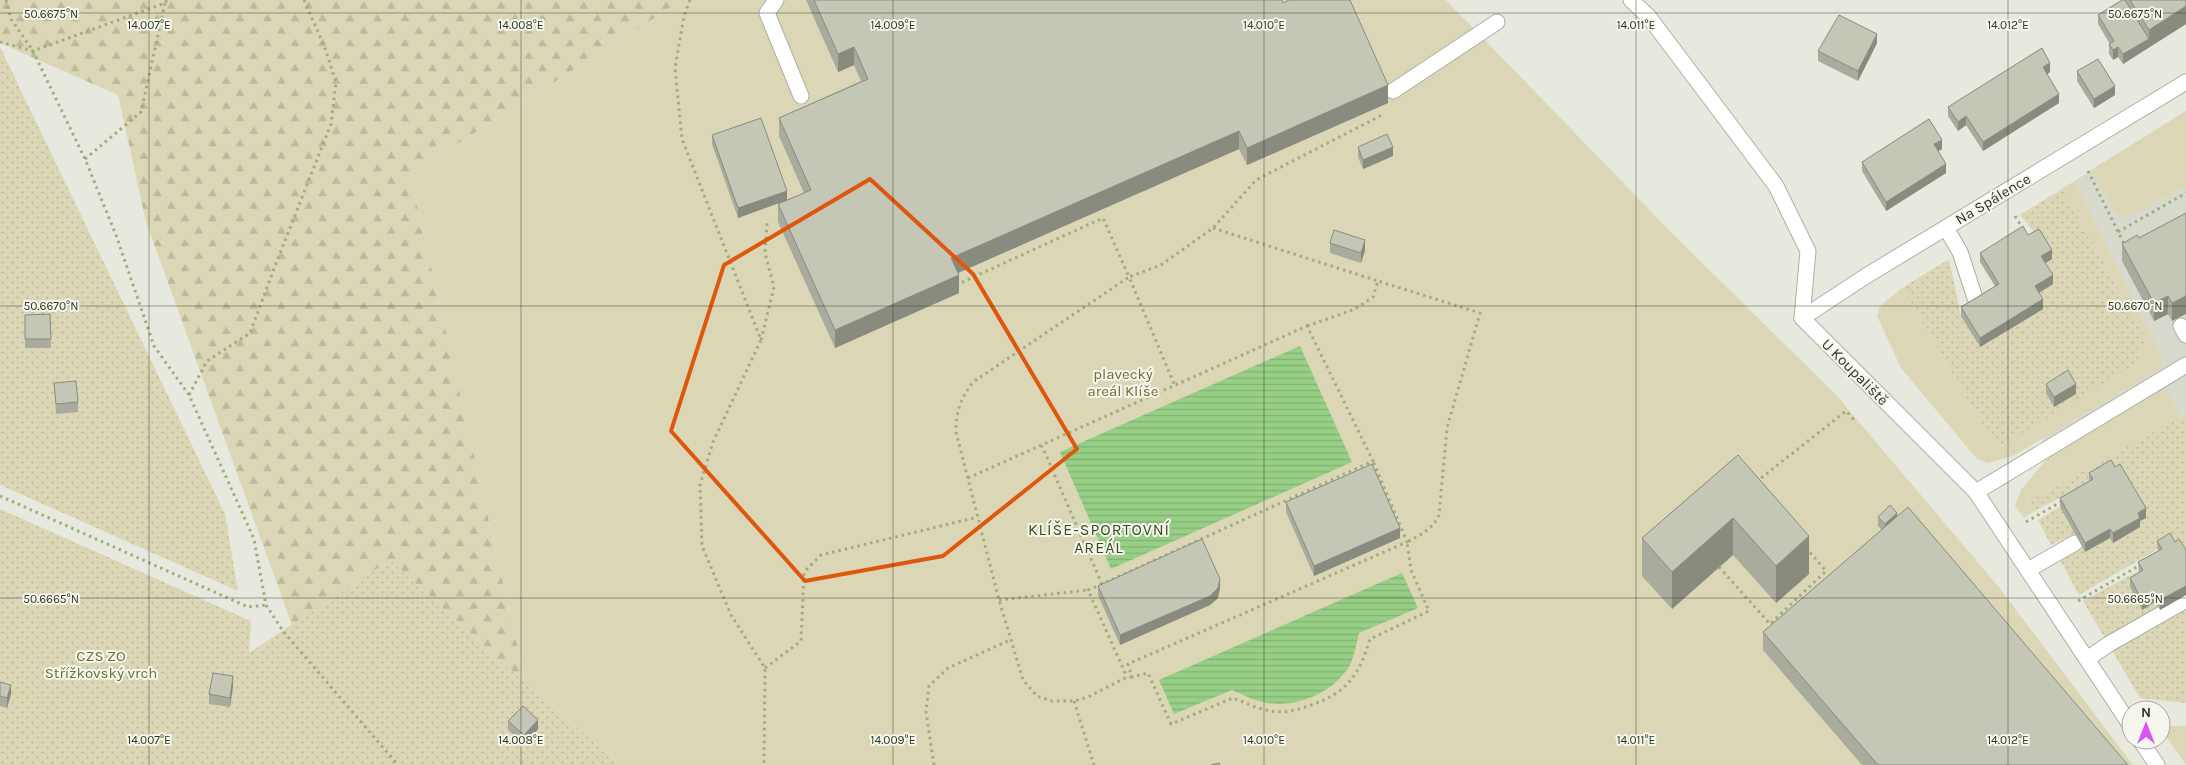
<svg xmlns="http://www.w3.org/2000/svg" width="2186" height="765" font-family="Karla,sans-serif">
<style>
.built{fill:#d7d9cc}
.green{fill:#dbd7b6}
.forest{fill:url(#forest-firs)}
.garden{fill:url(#garden-dots)}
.water{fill:url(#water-rules)}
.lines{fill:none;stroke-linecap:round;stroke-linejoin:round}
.lane-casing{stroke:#acb0a1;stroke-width:17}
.street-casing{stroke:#acb0a1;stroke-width:17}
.path{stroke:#9fad7e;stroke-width:3;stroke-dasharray:2.5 4;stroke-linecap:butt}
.lane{stroke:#fff;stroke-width:15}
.street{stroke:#fff;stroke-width:15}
.wall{fill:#a9ab9d}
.shaded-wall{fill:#898b7f}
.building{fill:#c4c7b6;stroke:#898b7f}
.marked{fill:none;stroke:#df570d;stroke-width:4;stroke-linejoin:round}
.ticks{fill:none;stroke:#30381f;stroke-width:1;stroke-opacity:0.45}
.labels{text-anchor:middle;stroke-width:4;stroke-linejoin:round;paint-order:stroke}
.street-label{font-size:15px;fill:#30381f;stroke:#f5f6ee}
.park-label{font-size:15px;fill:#6e6f2a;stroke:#f5f6ee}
.neighbourhood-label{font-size:16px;letter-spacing:1px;fill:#394a1c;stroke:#f5f6ee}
.ticks-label{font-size:12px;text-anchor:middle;fill:#30381f;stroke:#f5f6ee;stroke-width:4;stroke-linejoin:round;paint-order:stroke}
</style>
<defs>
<pattern id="forest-firs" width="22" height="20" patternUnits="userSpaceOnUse" patternTransform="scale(1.25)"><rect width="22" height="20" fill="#dbd7b6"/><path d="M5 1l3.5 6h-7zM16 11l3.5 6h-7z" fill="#bcb99c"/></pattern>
<pattern id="garden-dots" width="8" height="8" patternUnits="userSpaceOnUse" patternTransform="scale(1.25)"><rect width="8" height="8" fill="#dbd7b6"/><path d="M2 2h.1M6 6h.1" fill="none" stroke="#bcb99c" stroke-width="1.8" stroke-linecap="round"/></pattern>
<pattern id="water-rules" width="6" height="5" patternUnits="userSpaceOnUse" patternTransform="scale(1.25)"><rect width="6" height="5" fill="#96cf85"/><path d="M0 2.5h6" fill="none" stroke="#82b272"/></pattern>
</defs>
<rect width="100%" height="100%" fill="#e7e9de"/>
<path class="built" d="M2186 111V414L2066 481 2034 426 2135 364 2146 338 2062 189Z"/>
<g class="green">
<path d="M687 0H1446L1669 230 1837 396 1998 586 2133 765H621L526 684 410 174 670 8Z"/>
<path d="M2186 111V187L2125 218 2115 212 2091 170Z"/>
<path d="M2075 181 2163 359 2157 370 2013 456 1988 463 1977 459 1901 368 1877 316 1880 306 1902 288 1985 429 2002 445 2146 338 2062 189Z"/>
<path d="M2166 387 2181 417 2028 502 2033 512 2024 518 2015 506 2021 490 2050 455Z"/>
<path d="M2171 726H2186V765L2161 729Z"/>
</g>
<path class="forest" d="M0 0H687L670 8 410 174 526 684 390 560 292 625 146 222 118 95 0 43Z"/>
<g class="garden">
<path d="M0 47 225 514 238 591 0 485Z"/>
<path d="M2062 189 2146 338 2136 364 2002 445 1985 429 1902 288 1949 259 1961 316 2035 295 2041 266 2051 259 2039 238 2020 215Z"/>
<path d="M2186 414V559L2170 542 2079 595 2060 560 2083 548 2086 552 2110 538 2113 543 2140 527 2138 522 2146 517 2089 482 2033 512 2028 502Z"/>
<path d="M2060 507 2075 534 2051 545 2038 520Z"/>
<path d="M0 509 251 621 249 653 390 560 526 684 621 765H0Z"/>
<path d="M2138 571 2143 580 2142 609 2155 602 2186 595V703L2140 698 2083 601Z"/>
</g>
<g class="water">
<path d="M1300 346 1352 462 1111 569 1060 452Z"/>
<path d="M1402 573 1418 608 1359 633C1356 645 1354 660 1347 670 1329 694 1298 707 1268 703 1255 701 1243 695 1232 690L1174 714 1159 680Z"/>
</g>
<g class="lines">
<defs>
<g id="lane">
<path d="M776 0 767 13 801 96"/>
<path d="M1393 91 1497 22"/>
<path d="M1946 228 1960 252 1975 298"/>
<path d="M2181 326 2186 335"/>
<path d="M1976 492 2186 365"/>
<path d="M2028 570 2075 543"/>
<path d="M2087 659 2109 644 2186 600"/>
</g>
<g id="street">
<path d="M1631 0 1649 17 1776 186 1808 251 1802 318 1976 492 2131 726"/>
<path d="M1802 318 1866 276 2186 82"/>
<path d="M2140 740 2157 765"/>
</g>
</defs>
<use href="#lane" class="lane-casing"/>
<use href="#street" class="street-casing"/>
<g class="path">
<path d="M6 0 11 19 33 51 85 159 116 235 154 346 189 395 254 539 266 605 283 631 398 765"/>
<path d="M690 0 684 16 675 68 682 139 761 340 713 442 700 485 702 546 731 615 765 668 764 765"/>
<path d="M0 42 33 51 165 3 167 0"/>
<path d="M85 159 141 112 165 3"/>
<path d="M2088 171 2125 246"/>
<path d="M2015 216 2024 230"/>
<path d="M1213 228 1378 281"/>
<path d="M2118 232 2186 193"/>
<path d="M956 285 1103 218 1129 277 1161 265 1213 228 1256 180 1384 114"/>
<path d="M1307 326 1355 309 1373 297 1378 281 1480 313 1447 428 1439 515C1433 529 1420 535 1407 542L1411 570 1429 611 1370 639C1359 676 1346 694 1308 706 1295 711 1280 714 1266 710 1255 708 1244 702 1233 698L1171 724 1148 673 1132 677 1128 664 1407 542 1373 461"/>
<path d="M761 340 774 287 765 253 767 223"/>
<path d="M189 395 207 361 250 333 275 266 331 124 336 82 325 48 304 0"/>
<path d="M968 478 1307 326 1373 461 1102 584 1042 446"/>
<path d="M1756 482 1846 411 1856 422"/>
<path d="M0 496 248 607 266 605"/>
<path d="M2026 522 2064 500"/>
<path d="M1719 567 1770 624 1826 571 1807 549"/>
<path d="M1102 584 1088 590 1127 677"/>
<path d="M999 600 1088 590"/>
<path d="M2078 601 2142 564"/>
<path d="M765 668 801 641 804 572 821 555 978 517"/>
<path d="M1132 677H1127L1088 697 1074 701H1052L1037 696 1023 680 999 600 956 432C956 411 961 398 973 382L1129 277 1175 386"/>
<path d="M1074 701 1094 765"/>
<path d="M934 765 926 712 929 686 948 668 1010 640"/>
</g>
<use href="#lane" class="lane"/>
<use href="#street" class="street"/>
</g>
<g class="wall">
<path d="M806 0H1282L1283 3 1388 103 1247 165 1239 149 958 273 959 293 835 348 778 222V204L804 193 779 136V118L861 81 854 65 838 72Z"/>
<path d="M2122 0H2186V24L2123 64 2118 57 2113 60 2109 54V44H2110L2098 24V15Z"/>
<path d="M1877 43 1858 81 1818 61V51Z"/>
<path d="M2077 71 2115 95 2094 108 2077 81Z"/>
<path d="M2050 72 2047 74 2059 103 1983 151 1966 125 1958 131 1948 116V107Z"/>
<path d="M712 135 787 200 738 218 712 144Z"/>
<path d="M1358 147 1393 156 1363 169 1358 157Z"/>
<path d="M1942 149 1938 151 1946 173 1886 211 1862 171V162Z"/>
<path d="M2186 213 2172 321 2168 314 2154 321 2122 261V244L2139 238Z"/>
<path d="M2028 235 2052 259 2045 263 2053 284 2039 293 2043 309 1980 347 1961 316V307L1995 286 1980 262V253Z"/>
<path d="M1330 243 1365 250 1361 263 1330 253Z"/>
<path d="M50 314 51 348H25V315Z"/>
<path d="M54 383 78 402V412L56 414Z"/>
<path d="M2046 384 2076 394 2054 407 2046 393Z"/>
<path d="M1738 455 1809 574 1776 603 1733 555 1672 609 1642 576V538Z"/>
<path d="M2089 473 2146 518 2140 521V527L2113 543 2110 538 2085 552 2060 507V498L2089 481Z"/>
<path d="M1286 502 1400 538 1314 576 1286 512Z"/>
<path d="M1878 517H1897L2128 765H1862L1763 650V632L1882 530 1878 526Z"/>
<path d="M2157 541 2175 542 2186 550V595L2160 610 2155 602 2142 610 2130 587V578L2139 573 2138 562 2158 551Z"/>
<path d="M1098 586 1220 588 1218 598 1210 605 1120 645 1098 595Z"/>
<path d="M0 682 11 694 7 708 0 706Z"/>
<path d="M233 686 230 707 209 704V694Z"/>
<path d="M508 721 538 729 524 745 508 730Z"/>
</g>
<g class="shaded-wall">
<path d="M2186 6V24L2123 64V54L2149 39V30Z"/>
<path d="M1877 34V43L1858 81V71Z"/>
<path d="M854 47V65L838 72V54Z"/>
<path d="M2118 47V57L2113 60V50Z"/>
<path d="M2050 63V72L2043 77V67Z"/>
<path d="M1388 85V103L1247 165V148Z"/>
<path d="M2115 86V95L2094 108V99Z"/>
<path d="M2059 94V103L1983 151V142Z"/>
<path d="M1966 116V125L1958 131V122Z"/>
<path d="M1239 131V149L951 276V258Z"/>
<path d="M1942 140V149L1934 154V144Z"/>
<path d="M1393 147V156L1363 169V160Z"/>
<path d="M1946 164V173L1886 211V202Z"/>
<path d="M787 191V200L738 218V208Z"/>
<path d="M1365 240V250L1361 263V253Z"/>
<path d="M2052 250V259L2041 266V256Z"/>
<path d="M959 275V293L835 348V330Z"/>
<path d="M2053 275V284L2035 295V286Z"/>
<path d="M2168 296V314L2154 321V303Z"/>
<path d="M2186 296V314L2172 321V303Z"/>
<path d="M2043 299V309L1980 347V338Z"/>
<path d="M2076 384V394L2054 407V397Z"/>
<path d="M2146 508V518L2140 521V527L2113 543V533L2138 513Z"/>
<path d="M1897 513V522L1885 533V524Z"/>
<path d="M1733 518V555L1672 609V572Z"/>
<path d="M1400 528V538L1314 576V566Z"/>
<path d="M2110 529V538L2085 552V543Z"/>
<path d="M1809 536V574L1776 603V566Z"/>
<path d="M1220 579V588L1218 598 1210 605 1120 645V635Z"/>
<path d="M2186 586V595L2160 610V600Z"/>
<path d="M2155 593V602L2142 610V600Z"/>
<path d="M233 676V686L230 707V698Z"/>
<path d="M11 685V694L7 708V698Z"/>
<path d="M538 720V729L524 745V735Z"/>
</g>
<g class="building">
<path d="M814 0H1282L1283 3 1289 0H1350L1388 85 1247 148 1239 131 951 258 959 275 835 330 778 204 811 190 779 118 868 79 854 47 838 54Z"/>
<path d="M2122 0H2125L2149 39 2123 54 2118 47 2113 50 2109 44 2114 41 2098 15Z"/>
<path d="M2130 0H2186V6L2149 30Z"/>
<path d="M1839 15 1877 34 1858 71 1818 51Z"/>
<path d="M2042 48 2050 63 2043 67 2059 94 1983 142 1966 116 1958 122 1948 107Z"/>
<path d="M2098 59 2115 86 2094 99 2077 71Z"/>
<path d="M761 118 787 191 738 208 712 135Z"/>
<path d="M1929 119 1942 140 1934 144 1946 164 1886 202 1862 162Z"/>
<path d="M1387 134 1393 147 1363 160 1358 147Z"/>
<path d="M2186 213V296L2172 303 2168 296 2154 303 2122 244 2137 235 2139 238Z"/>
<path d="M2023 226 2028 235 2039 229 2052 250 2041 256 2053 275 2035 286 2043 299 1980 338 1961 307 1999 284 1980 253Z"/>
<path d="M1334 230 1365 240 1361 253 1330 243Z"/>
<path d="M50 314 51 339H25V315Z"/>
<path d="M2068 370 2076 384 2054 397 2046 384Z"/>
<path d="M76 381 78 402 56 404 54 383Z"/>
<path d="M1738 455 1809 536 1776 566 1733 518 1672 572 1642 538Z"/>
<path d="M2111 460 2115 467 2120 464 2146 508 2138 513 2140 518 2113 533 2110 529 2085 543 2060 498 2093 479 2089 473Z"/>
<path d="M1372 464 1400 528 1314 566 1286 502Z"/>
<path d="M1890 505 1897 513 1885 524 1878 517Z"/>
<path d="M1908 507 2128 765H1878L1763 632Z"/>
<path d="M2170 533 2175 542 2179 539 2186 550V586L2160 600 2155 593 2142 600 2130 578 2143 570 2138 562 2162 549 2157 541Z"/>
<path d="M1202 539 1220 579 1218 588 1210 596 1120 635 1098 586Z"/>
<path d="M213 673 233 676 230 698 209 694Z"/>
<path d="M0 682 11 685 7 698 0 696Z"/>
<path d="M523 706 538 720 524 735 508 721Z"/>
<path d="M1219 763 1220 765H1211Z"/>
</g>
<path class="marked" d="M870 179 973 274 1077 449 943 556 805 581 671 431 724 265Z"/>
<path class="ticks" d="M149 0V765M521 0V765M893 0V765M1264 0V765M1636 0V765M2008 0V765M0 13H2186M0 306H2186M0 598H2186"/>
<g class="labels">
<g class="street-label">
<text transform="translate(1993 199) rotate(-31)" y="5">Na Spálence</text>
<text transform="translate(1855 372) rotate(45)" y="5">U Koupaliště</text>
</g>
<g class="park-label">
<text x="1123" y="379">plavecký<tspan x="1123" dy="17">areál Klíše</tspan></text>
<text x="101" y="661">CZS ZO<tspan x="101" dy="17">Střížkovský vrch</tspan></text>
</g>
<g class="neighbourhood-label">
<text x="1099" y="535">KLÍŠE-SPORTOVNÍ<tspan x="1099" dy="18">AREÁL</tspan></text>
</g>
</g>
<g class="ticks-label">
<text x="51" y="18">50.6675°N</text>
<text x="2135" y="18">50.6675°N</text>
<text x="149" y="29">14.007°E</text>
<text x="521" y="29">14.008°E</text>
<text x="893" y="29">14.009°E</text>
<text x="1264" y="29">14.010°E</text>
<text x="1636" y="29">14.011°E</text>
<text x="2008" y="29">14.012°E</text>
<text x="51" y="310">50.6670°N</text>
<text x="2135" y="310">50.6670°N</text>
<text x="51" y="603">50.6665°N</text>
<text x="2135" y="603">50.6665°N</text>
<text x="149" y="744">14.007°E</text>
<text x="521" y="744">14.008°E</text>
<text x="893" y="744">14.009°E</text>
<text x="1264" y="744">14.010°E</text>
<text x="1636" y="744">14.011°E</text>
<text x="2008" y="744">14.012°E</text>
</g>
<g transform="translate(2146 725)"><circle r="24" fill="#f5f6ee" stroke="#a6aa9b"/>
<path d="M0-4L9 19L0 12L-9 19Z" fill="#dc54f1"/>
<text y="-8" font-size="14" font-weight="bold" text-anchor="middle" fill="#30381f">N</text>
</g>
</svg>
